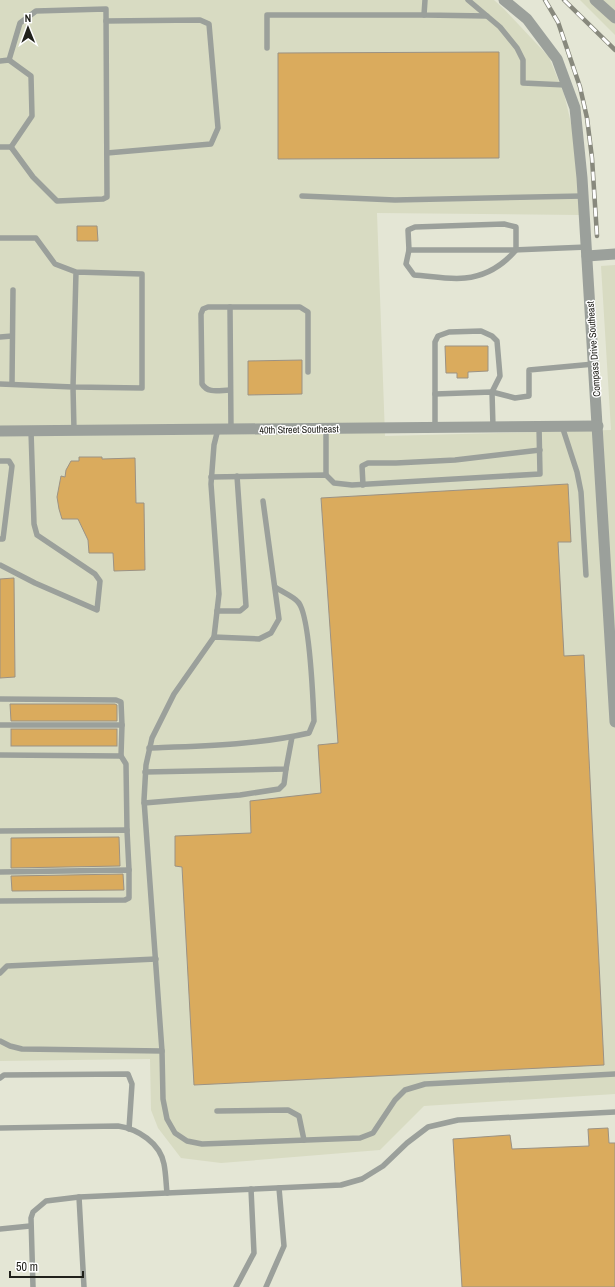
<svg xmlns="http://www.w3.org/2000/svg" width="615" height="1287" font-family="'Archivo Narrow',sans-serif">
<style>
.built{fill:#d8dbc2}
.building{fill:#daab5d;stroke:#9b9284}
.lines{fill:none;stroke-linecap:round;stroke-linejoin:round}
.service{stroke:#9ba09b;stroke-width:5.5}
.minor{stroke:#9ba09b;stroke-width:11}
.tertiary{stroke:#9ba09b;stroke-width:11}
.rail-casing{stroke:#88897d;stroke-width:4.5}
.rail{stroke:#fff;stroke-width:3;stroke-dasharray:9;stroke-linecap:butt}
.labels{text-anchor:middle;stroke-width:3;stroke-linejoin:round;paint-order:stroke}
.street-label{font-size:10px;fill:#21211b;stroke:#fff}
</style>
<rect width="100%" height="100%" fill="#e4e6d5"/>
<g class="built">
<path d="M0 0H494L504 9 549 57 564 94 577 148 581 215 377 213 385 436 611 430 601 266 615 265V1094L424 1106 380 1150 221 1163 181 1158 158 1128 151 1110 150 1059 0 1061Z"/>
<path d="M580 0H615V35Z"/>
</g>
<g class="building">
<path d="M499 52V158L278 159V53Z"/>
<path d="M77 226H97L98 241H77Z"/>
<path d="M445 346H488V371L468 372V378H457V373H446Z"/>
<path d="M302 360V394L248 395V361Z"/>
<path d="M79 457H102V459L135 458 136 503H144L145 570 114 571 113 553H89L88 540 78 519H62L59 509 57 497 61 476 65 477 66 470 71 461H79Z"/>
<path d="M568 484 571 542H558L564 656 584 655 604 1065 194 1085 182 867 175 866V836L251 833 250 801 321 793 318 745 338 743 321 498Z"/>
<path d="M14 578 15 677 0 678V579Z"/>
<path d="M10 704H115L117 705V721H11Z"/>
<rect x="11" y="729" width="106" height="17"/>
<path d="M119 837 120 866 11 868V838Z"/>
<path d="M123 874 124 890 12 891 11 876Z"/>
<path d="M608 1128 609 1143H615V1287H462L453 1139 510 1135 512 1149 589 1146 588 1129Z"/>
</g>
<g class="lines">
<g class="service">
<path d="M425 0 424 15 487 16 500 27 517 48 523 60V83L566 85"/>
<path d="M468 0 487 16"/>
<path d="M106 21 200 20 209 24 218 128 211 144 107 153"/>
<path d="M267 48V15H424"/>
<path d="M9 60 20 23 36 11 106 9 107 197 103 199 57 201 33 177 11 147"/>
<path d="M0 61 9 60 31 76 32 116 11 147H0"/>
<path d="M302 196 395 200 583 196"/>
<path d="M504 224 516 227V250C503 265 485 276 465 278 450 280 430 276 414 275L406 264 409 250 408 230 415 227Z"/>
<path d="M0 238H36L55 264 76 272 73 387 142 388V274L76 272"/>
<path d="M409 250H513L587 247"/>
<path d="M230 307H208L203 309 201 314 202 384C208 394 220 390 230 390"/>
<path d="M0 337 12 336"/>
<path d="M0 384 73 387 74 430"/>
<path d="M12 384 13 290"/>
<path d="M435 394 492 392 515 398 529 396V370L594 364"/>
<path d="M562 426 577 472 581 492 586 575"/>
<path d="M435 427V342L438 336 449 332 481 331 492 336 497 341 500 376 492 392 493 427"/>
<path d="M231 429 230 307H300L308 312V372"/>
<path d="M0 461H9L12 466 3 539H0"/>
<path d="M326 475V428"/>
<path d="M211 477 326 475 334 483 352 485 540 474 539 426"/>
<path d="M363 485 362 466 368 463H396L455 460 540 450"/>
<path d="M263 501 279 619 271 633 259 639 214 637 174 694 152 738 146 765 144 800 162 1051 163 1099 167 1119 175 1133 187 1141 202 1144 360 1138 373 1133 395 1100 405 1090 425 1084 615 1074"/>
<path d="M0 565 35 583 97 610 100 581 95 574 37 535 34 524 31 431"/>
<path d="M217 611H240L246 606 237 476"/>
<path d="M214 637 219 594 211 484 214 445 218 429"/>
<path d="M0 699 116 700 121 702 122 725 121 756 0 755"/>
<path d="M0 725H122"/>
<path d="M149 748C203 746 257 745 309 733L314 721C313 700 310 614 298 602 293 596 282 592 275 587"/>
<path d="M121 756 126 764 127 830"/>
<path d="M145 772 286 769 292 737"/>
<path d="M144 803 240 795 279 789 284 784 286 769"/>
<path d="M0 831 127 830 129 870"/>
<path d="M0 872 129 870V898L125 900 0 901"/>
<path d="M0 973 7 966 156 959"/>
<path d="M0 1041 10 1046 22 1049 162 1051"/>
<path d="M0 1078 4 1075 128 1074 132 1084 129 1129"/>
<path d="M217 1111 288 1110 299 1116 304 1140"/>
<path d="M0 1128 118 1126C138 1129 160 1143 164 1164 166 1174 166 1184 167 1193L341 1185 362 1179 383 1166 407 1143 428 1127 458 1120 615 1112"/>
<path d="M79 1197 84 1287"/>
<path d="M0 1229 30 1226"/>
<path d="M33 1287 31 1218 33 1212 46 1201 79 1197 167 1193"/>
<path d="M236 1287 254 1253 251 1189"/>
<path d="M266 1287 284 1246 279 1188"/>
</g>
<g class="minor">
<path d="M504 0 527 19 557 59 575 108 582 178 615 722"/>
<path d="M595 0 615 18"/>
<path d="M587 256 615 254"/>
</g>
<path class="tertiary" d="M0 431 598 426"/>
<defs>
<g id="rail">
<path d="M545 0 558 22 580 87 587 118 592 158 597 236"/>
<path d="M564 0 615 50"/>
</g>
</defs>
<use href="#rail" class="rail-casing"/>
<use href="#rail" class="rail"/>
</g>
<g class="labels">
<g class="street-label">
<text transform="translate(593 349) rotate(-94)" y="4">Compass Drive Southeast</text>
<text transform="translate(299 429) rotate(-1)" y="4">40th Street Southeast</text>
</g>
</g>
<g transform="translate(28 28) rotate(359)" stroke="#ffffff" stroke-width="3" paint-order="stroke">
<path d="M0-3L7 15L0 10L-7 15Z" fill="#21211b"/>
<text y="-6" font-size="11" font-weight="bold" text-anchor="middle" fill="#21211b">N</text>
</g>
<path d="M10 1271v6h73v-6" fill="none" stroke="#21211b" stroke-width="2"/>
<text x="16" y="1271" font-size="12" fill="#21211b" stroke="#ffffff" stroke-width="3" paint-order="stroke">50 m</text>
</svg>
